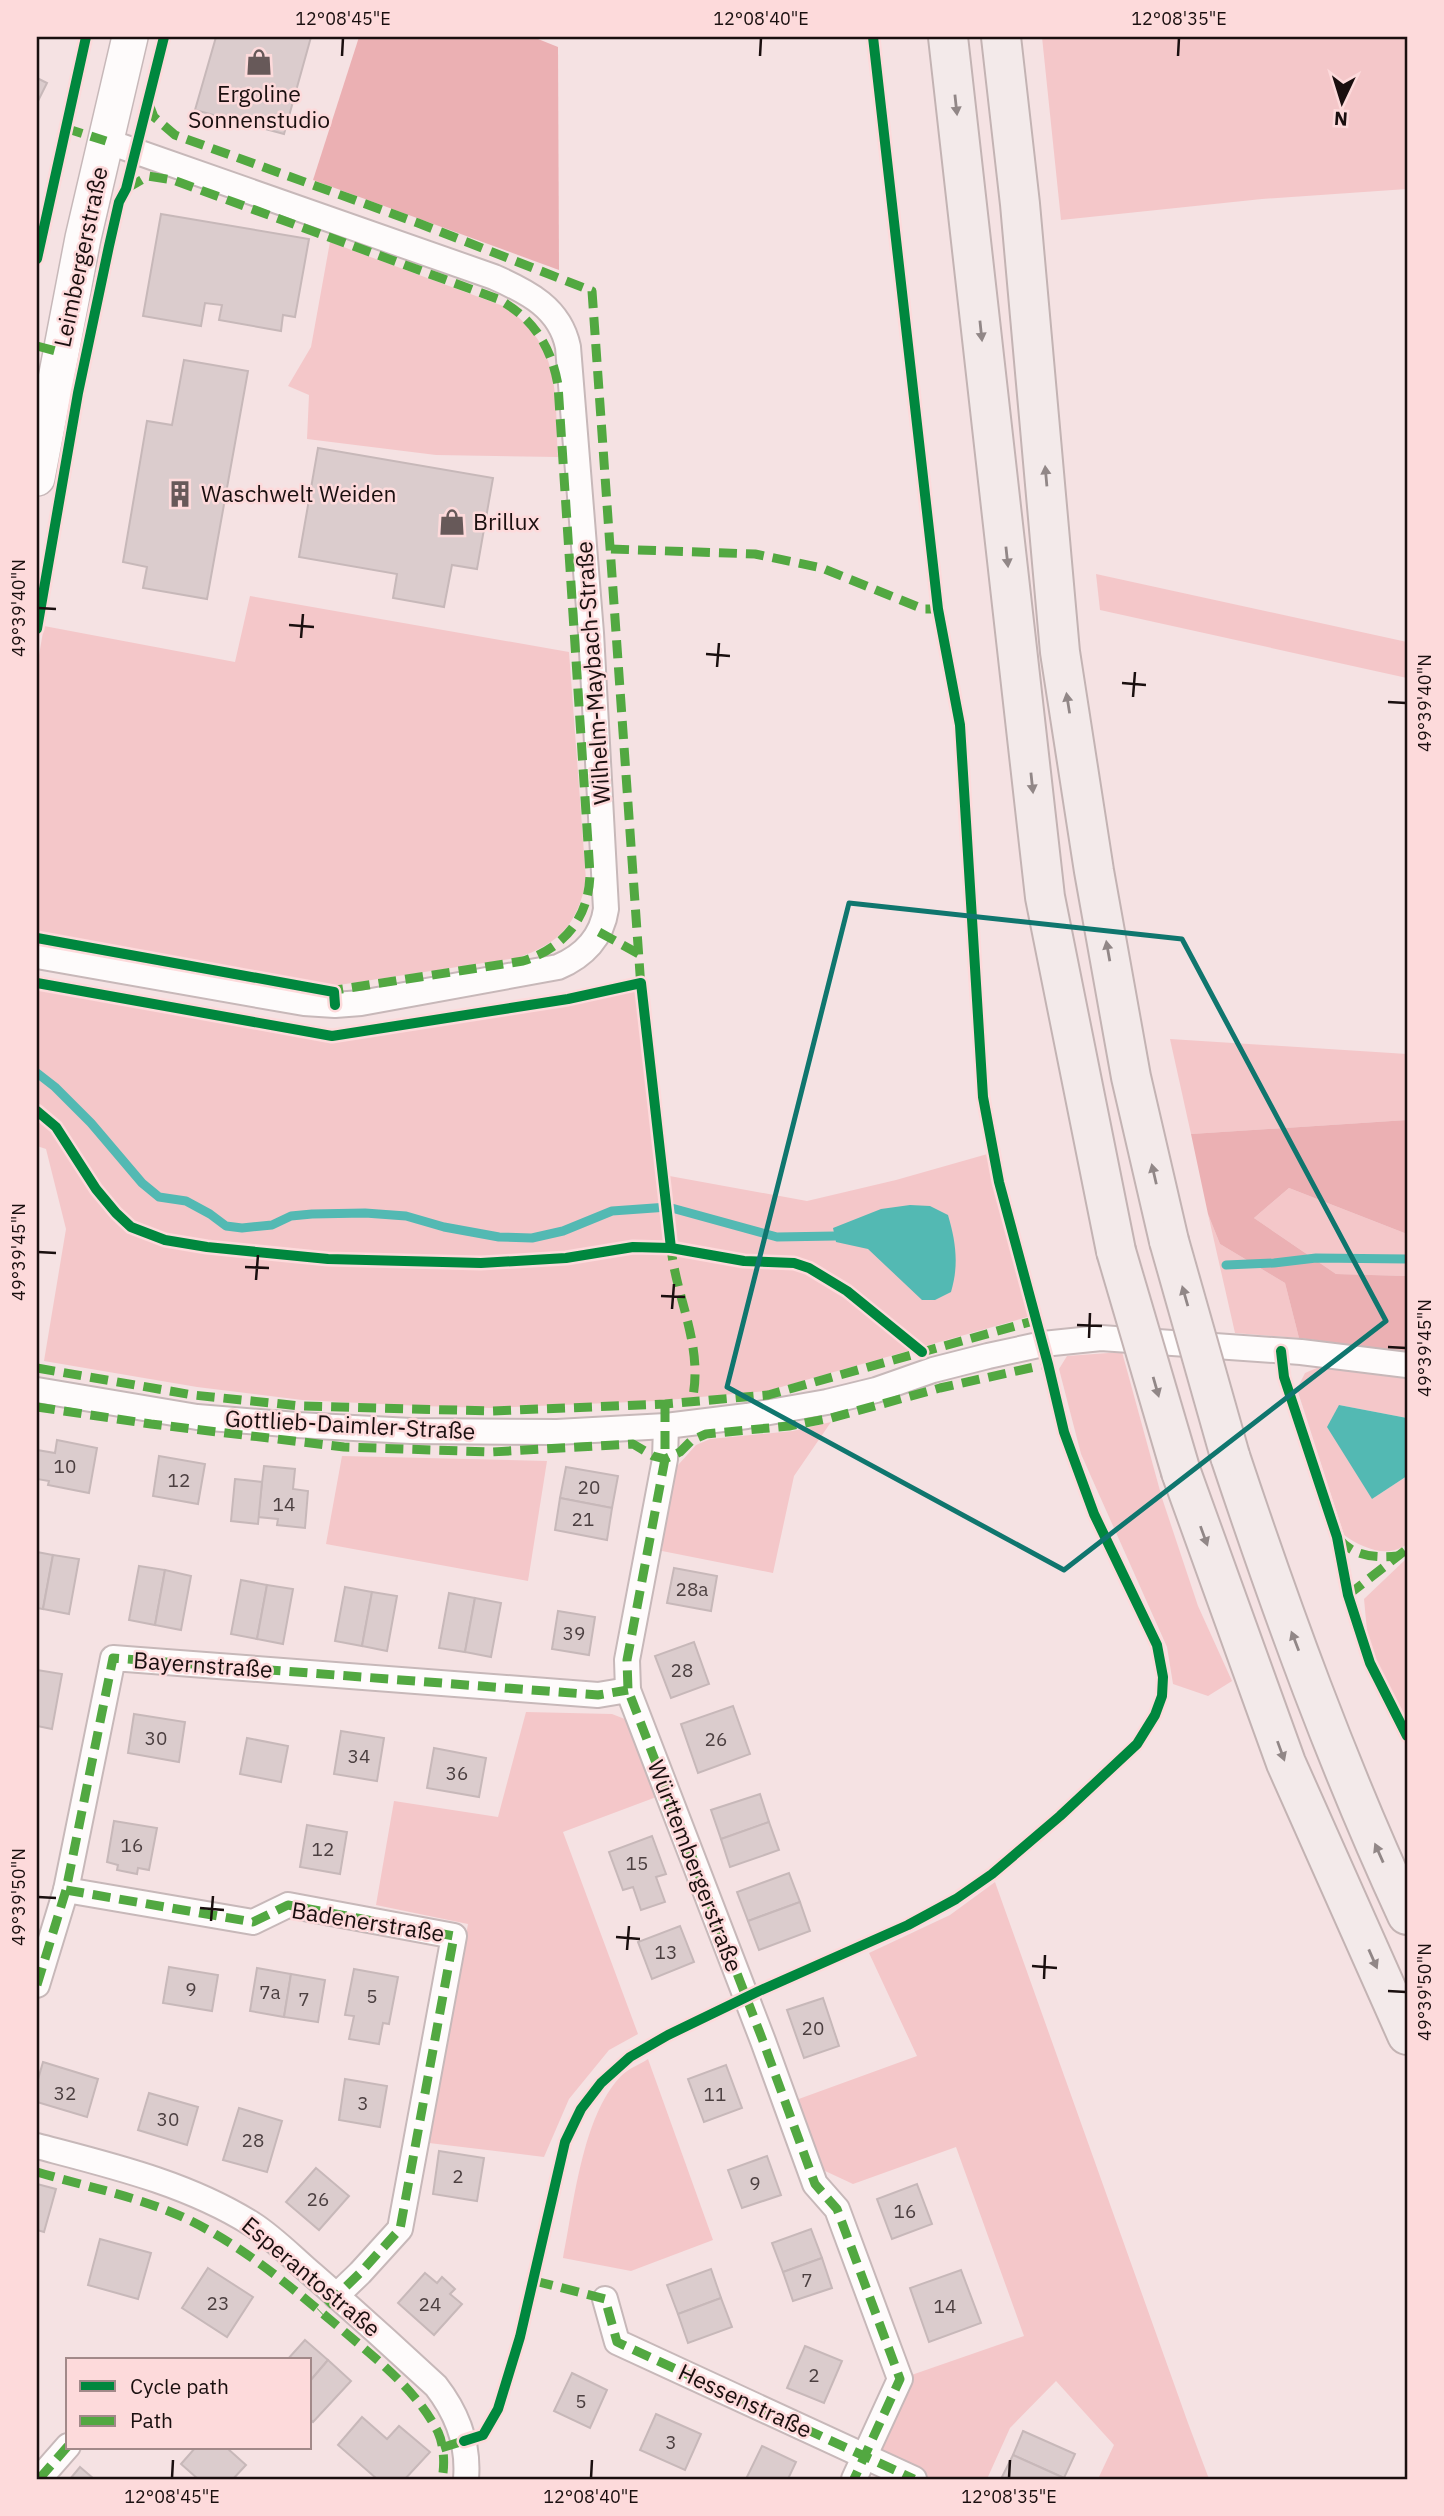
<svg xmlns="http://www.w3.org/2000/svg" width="1444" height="2516" font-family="'IBM Plex Sans',sans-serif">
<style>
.green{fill:#f4c7c9}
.forest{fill:#ebb0b3}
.water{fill:#53b9b3}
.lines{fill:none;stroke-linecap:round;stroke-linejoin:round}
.stream{stroke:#53b9b3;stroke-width:9}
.building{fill:#dbcccd;stroke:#c7b8b9;stroke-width:2}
.street-casing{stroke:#c7b8b9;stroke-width:28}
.secondary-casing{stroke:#c7b8b9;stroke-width:38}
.highway-casing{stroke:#c3b3b3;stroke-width:42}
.street{stroke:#fefbfb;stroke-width:24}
.secondary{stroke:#fefbfb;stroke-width:35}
.highway{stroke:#f3eaea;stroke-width:38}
.highway-bridge-casing{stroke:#c3b3b3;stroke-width:42;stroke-linecap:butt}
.highway-bridge{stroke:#f3eaea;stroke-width:38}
.quiet{stroke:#52a841;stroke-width:9;stroke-dasharray:18 9;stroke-linecap:butt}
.cycleway-casing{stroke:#fddadb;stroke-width:15}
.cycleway{stroke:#00873e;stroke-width:10}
.oneway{fill:#918787}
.marked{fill:none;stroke:#0f766e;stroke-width:5;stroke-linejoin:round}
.ticks{fill:none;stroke:#1a0f0f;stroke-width:2.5}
.labels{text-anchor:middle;stroke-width:5;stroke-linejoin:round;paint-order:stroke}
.number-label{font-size:19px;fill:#4b3f40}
.poi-label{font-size:23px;fill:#1a0f0f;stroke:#fddadb;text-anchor:start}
.street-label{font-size:23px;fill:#1a0f0f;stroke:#fddadb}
.neatline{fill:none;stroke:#1a0f0f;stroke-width:2.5}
.ticks-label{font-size:18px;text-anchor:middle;fill:#1a0f0f}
</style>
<rect width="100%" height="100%" fill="#f5e2e3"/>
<g class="green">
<path d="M1042 37H1407V189L1262 199 1061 220Z"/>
<path d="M330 242 503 306C562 344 555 395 558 457L436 455 307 439 309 395 288 386 311 347Z"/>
<path d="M1096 574 1407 642V678L1100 610Z"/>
<path d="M250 596 569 652 586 880C578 924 559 944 517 958L332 986 37 935V667L44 626 235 662Z"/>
<path d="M37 988 332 1041 641 989 664 1175 807 1201 896 1180 991 1153 997 1183 1031 1316 767 1391 656 1401 491 1408 420 1406 302 1400 197 1387 44 1361 66 1229 46 1149 37 1146Z"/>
<path d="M1170 1039 1407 1054V1120L1191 1134Z"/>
<path d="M1289 1188 1407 1234V1276L1336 1274 1254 1218Z"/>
<path d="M1208 1214 1220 1244 1285 1283 1299 1338 1235 1333Z"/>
<path d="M1122 1352 1162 1498 1198 1606 1232 1681 1208 1696 1173 1684 1167 1647 1081 1454 1059 1369 1067 1356Z"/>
<path d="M1319 1367 1407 1376V1418L1339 1405 1372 1499 1407 1476V1544C1388 1559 1362 1548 1344 1535L1297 1389 1305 1373Z"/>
<path d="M831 1422 794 1476 773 1573 662 1551 670 1474 696 1445 710 1439 793 1431Z"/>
<path d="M342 1456 547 1461 528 1581 326 1544Z"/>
<path d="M1407 1558V1736L1370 1663 1364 1599Z"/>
<path d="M526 1712 612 1714 630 1721 659 1796 563 1832 638 2034 609 2050 569 2099 544 2157 429 2143 468 1924 376 1905 394 1801 498 1817Z"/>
<path d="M995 1882 1188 2423 1209 2479H1098L1114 2445 1056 2381 1010 2428 987 2479H914L864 2456 900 2379 1024 2336 956 2147 853 2184 823 2170 796 2100 917 2056 869 1953 950 1915Z"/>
<path d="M648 2059 713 2240 631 2271 563 2258C574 2204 582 2118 620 2077 627 2069 639 2065 648 2059Z"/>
</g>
<g class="forest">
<path d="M359 37H533L558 47 559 270 313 180Z"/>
<path d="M1407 1120V1234L1289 1188 1254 1218 1336 1274 1407 1276V1352L1299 1338 1285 1283 1220 1244 1208 1214 1191 1134Z"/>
</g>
<g class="water">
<path d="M910 1205 930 1206 948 1215C956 1242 959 1265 951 1292L935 1300H922L868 1249 836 1242 833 1228 881 1209Z"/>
<path d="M1339 1405 1407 1418V1476L1372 1499 1327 1427Z"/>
</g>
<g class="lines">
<g class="stream">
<path d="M37 1073 55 1087 91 1123 142 1183 159 1197 186 1201 210 1214 226 1226 242 1228 272 1225 291 1216 312 1214 365 1213 406 1216 444 1227 499 1237 532 1238 563 1231 612 1211 668 1207 777 1237 835 1236"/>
<path d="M1226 1265 1274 1263 1316 1258 1407 1259"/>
</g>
</g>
<g class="building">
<path d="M216 37H311L284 134 195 110Z"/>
<path d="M37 78 47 83 37 103Z"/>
<path d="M161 214 309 239 295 317 283 315 281 331 219 320 222 305 205 303 201 326 143 316Z"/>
<path d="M184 360 248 371 207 599 143 588 147 567 123 562 147 421 172 425Z"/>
<path d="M318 448 493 478 477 569 452 565 444 607 393 598 397 574 299 557Z"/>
<path d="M57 1440 97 1448 89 1493 48 1485 49 1481 37 1479V1450L55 1453Z"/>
<path d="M159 1456 205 1464 198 1504 153 1496Z"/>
<path d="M264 1466 295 1469 293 1489 308 1491 305 1528 277 1525 278 1519 258 1517Z"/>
<path d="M566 1467 618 1476 612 1508 560 1498Z"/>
<path d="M235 1479 262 1482 258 1524 231 1521Z"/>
<path d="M560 1498 612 1508 607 1540 555 1530Z"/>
<path d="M37 1552 53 1555 43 1609 37 1608Z"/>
<path d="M53 1555 79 1559 69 1614 43 1609Z"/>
<path d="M139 1566 165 1570 155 1625 129 1620Z"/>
<path d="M674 1568 717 1576 711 1611 667 1603Z"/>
<path d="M165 1570 191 1576 181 1630 155 1625Z"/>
<path d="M241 1580 267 1585 257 1639 231 1634Z"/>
<path d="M267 1585 293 1589 283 1644 257 1639Z"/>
<path d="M345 1587 372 1592 362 1646 335 1641Z"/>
<path d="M372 1592 397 1596 387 1651 362 1646Z"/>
<path d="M449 1593 475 1598 465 1652 439 1648Z"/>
<path d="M475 1598 501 1603 491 1657 465 1652Z"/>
<path d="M558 1611 595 1617 589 1655 552 1649Z"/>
<path d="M694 1642 709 1684 671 1698 655 1656Z"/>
<path d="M37 1670 62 1674 52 1729 37 1726Z"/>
<path d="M733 1706 750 1754 698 1773 681 1724Z"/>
<path d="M134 1714 185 1722 179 1762 128 1753Z"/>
<path d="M341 1731 384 1738 377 1781 334 1774Z"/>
<path d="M247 1738 288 1746 281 1782 240 1774Z"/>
<path d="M434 1748 486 1758 479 1797 427 1788Z"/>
<path d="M760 1794 769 1822 721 1839 711 1810Z"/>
<path d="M114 1821 157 1828 149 1870 138 1868 137 1874 117 1870 118 1865 107 1862Z"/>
<path d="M769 1822 779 1850 730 1867 721 1839Z"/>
<path d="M307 1825 347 1832 340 1874 300 1867Z"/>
<path d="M652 1836 666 1874 656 1877 665 1902 641 1910 633 1887 623 1890 609 1852Z"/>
<path d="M789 1873 800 1902 748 1921 737 1892Z"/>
<path d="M800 1902 810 1931 759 1950 748 1921Z"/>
<path d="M680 1926 694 1962 652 1979 638 1942Z"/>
<path d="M169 1967 218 1975 212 2011 163 2003Z"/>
<path d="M257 1968 291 1974 284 2017 250 2011Z"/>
<path d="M354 1969 398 1977 389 2024 383 2023 379 2044 349 2039 354 2016 345 2015Z"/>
<path d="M291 1974 325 1980 318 2022 284 2017Z"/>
<path d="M823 1998 839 2046 804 2058 787 2010Z"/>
<path d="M43 2062 98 2079 87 2117 37 2102V2083Z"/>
<path d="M726 2065 742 2108 704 2122 688 2079Z"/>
<path d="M345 2079 387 2086 380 2127 339 2120Z"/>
<path d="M149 2093 198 2107 187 2145 138 2130Z"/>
<path d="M239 2108 282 2121 267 2172 223 2160Z"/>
<path d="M439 2151 484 2158 477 2201 433 2194Z"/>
<path d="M767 2156 781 2195 742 2208 728 2170Z"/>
<path d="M316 2168 349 2196 319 2230 286 2202Z"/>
<path d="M37 2184 56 2189 44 2232 37 2230Z"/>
<path d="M917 2184 932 2224 892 2239 877 2199Z"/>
<path d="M811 2229 822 2258 783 2272 772 2243Z"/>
<path d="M100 2239 151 2253 138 2299 88 2285Z"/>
<path d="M822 2258 832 2288 793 2301 783 2272Z"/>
<path d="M208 2268 253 2297 227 2337 182 2308Z"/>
<path d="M711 2269 721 2298 678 2314 667 2285Z"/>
<path d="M961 2270 981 2323 929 2342 910 2288Z"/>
<path d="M425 2273 437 2283 442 2277 455 2289 450 2294 462 2304 434 2335 398 2303Z"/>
<path d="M721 2298 732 2327 688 2343 678 2314Z"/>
<path d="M305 2340 328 2360 310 2381V2360H287Z"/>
<path d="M805 2346 842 2361 824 2403 787 2388Z"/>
<path d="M328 2360 351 2381 313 2422 310 2419V2381Z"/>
<path d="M572 2373 607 2390 590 2428 554 2411Z"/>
<path d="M656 2414 701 2434 685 2470 640 2450Z"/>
<path d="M362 2417 387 2439 399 2426 430 2452 405 2479H377L338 2445Z"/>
<path d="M1023 2431 1075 2454 1064 2478 1013 2455Z"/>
<path d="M762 2446 796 2462 788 2479H746Z"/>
<path d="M195 2448H227L246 2465 233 2479H198L181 2464Z"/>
<path d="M1013 2455 1064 2478V2479H1001Z"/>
<path d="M80 2467 94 2479H70Z"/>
</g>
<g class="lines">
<defs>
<g id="street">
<path d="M37 956 304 1003 335 1005 361 1003 558 967C584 956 602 937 606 909L591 633 568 347C560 308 528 292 494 277L106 141"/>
<path d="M37 1390 197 1417 297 1425 411 1431 557 1432 666 1426 747 1416 827 1402 876 1390 933 1370 988 1356 1043 1344 1101 1338 1301 1352 1407 1365"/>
<path d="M666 1426 665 1459 627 1660 628 1690 763 2041 815 2184 837 2209 900 2379 854 2479"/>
<path d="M66 1890 253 1922 288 1905 454 1936 400 2229 360 2273 336 2296"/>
<path d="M37 1985 66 1890 113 1658 598 1695 628 1690"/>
<path d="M37 2146C109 2165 187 2183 252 2224 274 2238 293 2258 313 2275 354 2311 395 2348 436 2386 457 2413 469 2444 466 2479"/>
<path d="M605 2299 617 2342 914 2479"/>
<path d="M39 2479 68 2446"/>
</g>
<path id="secondary" d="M37 478 83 238 130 37"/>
<g id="highway">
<path d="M948 37 1045 897 1116 1251"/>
<path d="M1001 37 1020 204 1060 652 1094 871 1131 1077 1169 1241"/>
<path d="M1230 1456C1282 1612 1338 1766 1407 1915"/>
<path d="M1181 1472 1286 1763 1407 2035"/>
</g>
</defs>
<use href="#street" class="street-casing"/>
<use href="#secondary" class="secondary-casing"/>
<use href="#highway" class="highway-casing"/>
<use href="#street" class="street"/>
<use href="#secondary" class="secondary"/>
<use href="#highway" class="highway"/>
<defs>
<g id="highway-bridge">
<path d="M1169 1241 1230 1456"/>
<path d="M1116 1251 1181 1472"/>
</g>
</defs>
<use href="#highway-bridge" class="highway-bridge-casing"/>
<use href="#highway-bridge" class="highway-bridge"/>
<g class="quiet">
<path d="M149 104 154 117 175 135 418 223 592 291 641 988"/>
<path d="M65 128 106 141"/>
<path d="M126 189 148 176 173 180 498 299C533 318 551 346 558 385L590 874C589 918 564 948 523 961L329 991"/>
<path d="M37 346 60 352"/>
<path d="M611 549 755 554 822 568 923 609H938"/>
<path d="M599 932 639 954"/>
<path d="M665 1248H671C677 1301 704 1347 692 1401"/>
<path d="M37 1368 193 1395 301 1406 491 1411 665 1404 768 1395 1037 1320"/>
<path d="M665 1404V1459L627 1660 628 1690 763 2041 815 2184 837 2209 900 2379 854 2479"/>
<path d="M37 1407 151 1424 344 1447 491 1452 633 1444 653 1456 665 1459 680 1452 692 1440 706 1434 789 1426 831 1418 940 1388 1048 1364"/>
<path d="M1338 1538C1354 1557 1374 1558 1398 1556"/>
<path d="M1348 1595 1407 1549"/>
<path d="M66 1890 253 1922 288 1905 454 1936 400 2229 360 2273 320 2312"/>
<path d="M37 1985 66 1890 113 1658 598 1695 628 1690"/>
<path d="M37 2172C87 2187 141 2197 189 2220 246 2248 292 2288 340 2328 376 2359 416 2389 438 2432 444 2445 445 2465 442 2479"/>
<path d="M535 2281 605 2299 617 2342 914 2479"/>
<path d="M441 2448 470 2439"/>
<path d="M39 2479 68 2446"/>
</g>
<defs>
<g id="cycleway">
<path d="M37 259 86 37"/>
<path d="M37 629 78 393 109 246 119 202 126 189 164 37"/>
<path d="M37 938 334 992 335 1005"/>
<path d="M37 983 332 1036 568 999 641 983 671 1248 744 1261 794 1263 809 1268 847 1291 922 1352"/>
<path d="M37 1111 56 1127 96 1189 116 1213 131 1227 165 1240 207 1247 328 1259 481 1263 566 1258 633 1247 671 1248"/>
<path d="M1281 1351 1284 1377 1337 1537 1348 1595 1370 1663 1407 1736"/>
<path d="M464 2441 483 2435 498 2409 520 2337 565 2142 581 2109 601 2083 630 2057 668 2035 759 1991 908 1925 956 1899 992 1874 1060 1816 1137 1744 1155 1715 1162 1696 1163 1677 1157 1645 1094 1514 1064 1432 1048 1364 999 1182 983 1097 960 725 938 609 873 37"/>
</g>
</defs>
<use href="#cycleway" class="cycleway-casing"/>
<use href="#cycleway" class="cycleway"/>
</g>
<defs><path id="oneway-solid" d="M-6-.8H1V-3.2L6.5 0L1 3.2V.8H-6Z" transform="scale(1.75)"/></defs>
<g class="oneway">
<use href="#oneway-solid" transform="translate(956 105) rotate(84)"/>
<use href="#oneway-solid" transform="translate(981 331) rotate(84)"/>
<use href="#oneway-solid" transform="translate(1046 476) rotate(-95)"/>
<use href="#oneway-solid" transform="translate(1007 557) rotate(84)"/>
<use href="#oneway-solid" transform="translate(1068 703) rotate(-99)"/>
<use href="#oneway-solid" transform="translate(1032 783) rotate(84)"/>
<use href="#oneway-solid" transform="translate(1108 951) rotate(-100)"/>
<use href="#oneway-solid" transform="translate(1154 1174) rotate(-103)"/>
<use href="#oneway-solid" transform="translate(1185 1296) rotate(-106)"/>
<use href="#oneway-solid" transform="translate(1156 1387) rotate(74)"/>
<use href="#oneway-solid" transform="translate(1204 1536) rotate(70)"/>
<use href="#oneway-solid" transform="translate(1295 1641) rotate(-111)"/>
<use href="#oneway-solid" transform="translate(1281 1751) rotate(70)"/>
<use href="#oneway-solid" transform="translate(1379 1853) rotate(-114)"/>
<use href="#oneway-solid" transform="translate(1373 1959) rotate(66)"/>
</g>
<path class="marked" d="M849 903 1182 939 1386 1321 1064 1570 727 1387Z"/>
<path class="ticks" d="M342 56 343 38M760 56 761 38M1178 56 1179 38M38 608 56 609M289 625 314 627M301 638 303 614M706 654 730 656M717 667 719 643M1122 683 1146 685M1133 697 1135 672M1388 702 1406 703M38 1252 56 1253M245 1267 269 1268M256 1280 258 1255M661 1296 685 1297M672 1309 674 1284M1077 1325 1102 1326M1089 1338 1090 1313M1388 1347 1406 1348M38 1897 56 1898M200 1908 224 1910M211 1921 213 1896M616 1937 640 1939M627 1950 629 1926M1032 1966 1057 1968M1044 1979 1045 1955M1388 1991 1406 1992M172 2478 173 2460M591 2478 592 2460M1009 2478 1010 2460"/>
<defs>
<symbol id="shop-bare" viewBox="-9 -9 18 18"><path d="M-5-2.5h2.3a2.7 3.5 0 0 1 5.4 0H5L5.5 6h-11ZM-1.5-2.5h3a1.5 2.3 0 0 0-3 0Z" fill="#675959" stroke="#fddadb" stroke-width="2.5" paint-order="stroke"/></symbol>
<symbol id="building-bare" viewBox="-9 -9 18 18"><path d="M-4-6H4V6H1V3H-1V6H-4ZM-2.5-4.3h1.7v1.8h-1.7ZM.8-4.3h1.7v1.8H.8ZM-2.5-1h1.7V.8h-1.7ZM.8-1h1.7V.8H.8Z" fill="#675959" stroke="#fddadb" stroke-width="2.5" paint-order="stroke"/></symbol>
</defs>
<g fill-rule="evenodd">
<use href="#shop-bare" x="240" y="43" width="38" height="38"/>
<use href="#building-bare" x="161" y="475" width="38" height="38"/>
<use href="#shop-bare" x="433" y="503" width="38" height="38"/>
</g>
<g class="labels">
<g class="number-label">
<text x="65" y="1473">10</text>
<text x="179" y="1487">12</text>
<text x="589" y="1494">20</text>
<text x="284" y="1511">14</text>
<text x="583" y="1526">21</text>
<text x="692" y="1596">28a</text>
<text x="574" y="1640">39</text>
<text x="682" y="1677">28</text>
<text x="156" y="1745">30</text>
<text x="716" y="1746">26</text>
<text x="359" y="1763">34</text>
<text x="457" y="1780">36</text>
<text x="132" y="1852">16</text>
<text x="323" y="1856">12</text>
<text x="637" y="1870">15</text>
<text x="666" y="1959">13</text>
<text x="191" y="1996">9</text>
<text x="270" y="1999">7a</text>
<text x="372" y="2003">5</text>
<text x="304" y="2006">7</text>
<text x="813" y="2035">20</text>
<text x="65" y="2100">32</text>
<text x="715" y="2101">11</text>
<text x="363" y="2110">3</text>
<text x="168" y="2126">30</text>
<text x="253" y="2147">28</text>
<text x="458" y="2183">2</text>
<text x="755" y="2190">9</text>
<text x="318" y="2206">26</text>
<text x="905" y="2218">16</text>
<text x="807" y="2287">7</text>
<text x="218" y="2310">23</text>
<text x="430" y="2311">24</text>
<text x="945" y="2313">14</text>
<text x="814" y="2382">2</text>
<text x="581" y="2408">5</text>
<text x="671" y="2449">3</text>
</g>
<g class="poi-label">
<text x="259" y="102" text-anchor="middle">Ergoline<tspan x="259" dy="26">Sonnenstudio</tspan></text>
<text x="201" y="502">Waschwelt Weiden</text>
<text x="473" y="530">Brillux</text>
</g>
<g class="street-label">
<text transform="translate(81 257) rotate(-78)" y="8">Leimbergerstraße</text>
<text transform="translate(593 673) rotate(-94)" y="8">Wilhelm-Maybach-Straße</text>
<text transform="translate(350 1425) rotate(3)" y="8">Gottlieb-Daimler-Straße</text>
<text transform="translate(203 1665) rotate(4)" y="8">Bayernstraße</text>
<text transform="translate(695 1866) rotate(69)" y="8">Württembergerstraße</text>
<text transform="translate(368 1922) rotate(9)" y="8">Badenerstraße</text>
<text transform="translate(311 2277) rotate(40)" y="8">Esperantostraße</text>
<text transform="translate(745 2401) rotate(25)" y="8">Hessenstraße</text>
</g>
</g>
<rect width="1444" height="2516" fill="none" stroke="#fddadb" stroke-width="77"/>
<rect x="66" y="2358" width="245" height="91" fill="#fddadb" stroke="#a28989" stroke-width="2"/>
<rect x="80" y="2381" width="35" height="10" fill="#00873e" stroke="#a28989" stroke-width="2"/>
<text x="130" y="2394" font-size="21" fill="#1a0f0f">Cycle path</text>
<rect x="80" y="2416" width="35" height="10" fill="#52a841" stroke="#a28989" stroke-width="2"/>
<text x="130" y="2428" font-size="21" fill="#1a0f0f">Path</text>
<g transform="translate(1342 102) rotate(184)" stroke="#fddadb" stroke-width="5" paint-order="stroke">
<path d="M0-5L12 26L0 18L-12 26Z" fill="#1a0f0f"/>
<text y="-10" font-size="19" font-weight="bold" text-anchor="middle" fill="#1a0f0f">N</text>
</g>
<rect x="38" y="38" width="1368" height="2440" class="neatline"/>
<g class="ticks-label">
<text x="343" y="25">12°08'45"E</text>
<text x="761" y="25">12°08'40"E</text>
<text x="1179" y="25">12°08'35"E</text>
<text transform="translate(19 608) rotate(-90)" y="6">49°39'40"N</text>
<text transform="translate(1425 703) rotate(-90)" y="6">49°39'40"N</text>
<text transform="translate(19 1252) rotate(-90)" y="6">49°39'45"N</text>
<text transform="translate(1425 1348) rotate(-90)" y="6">49°39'45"N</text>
<text transform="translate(19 1897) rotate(-90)" y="6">49°39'50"N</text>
<text transform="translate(1425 1992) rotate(-90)" y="6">49°39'50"N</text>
<text x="172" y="2503">12°08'45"E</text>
<text x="591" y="2503">12°08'40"E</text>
<text x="1009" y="2503">12°08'35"E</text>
</g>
</svg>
